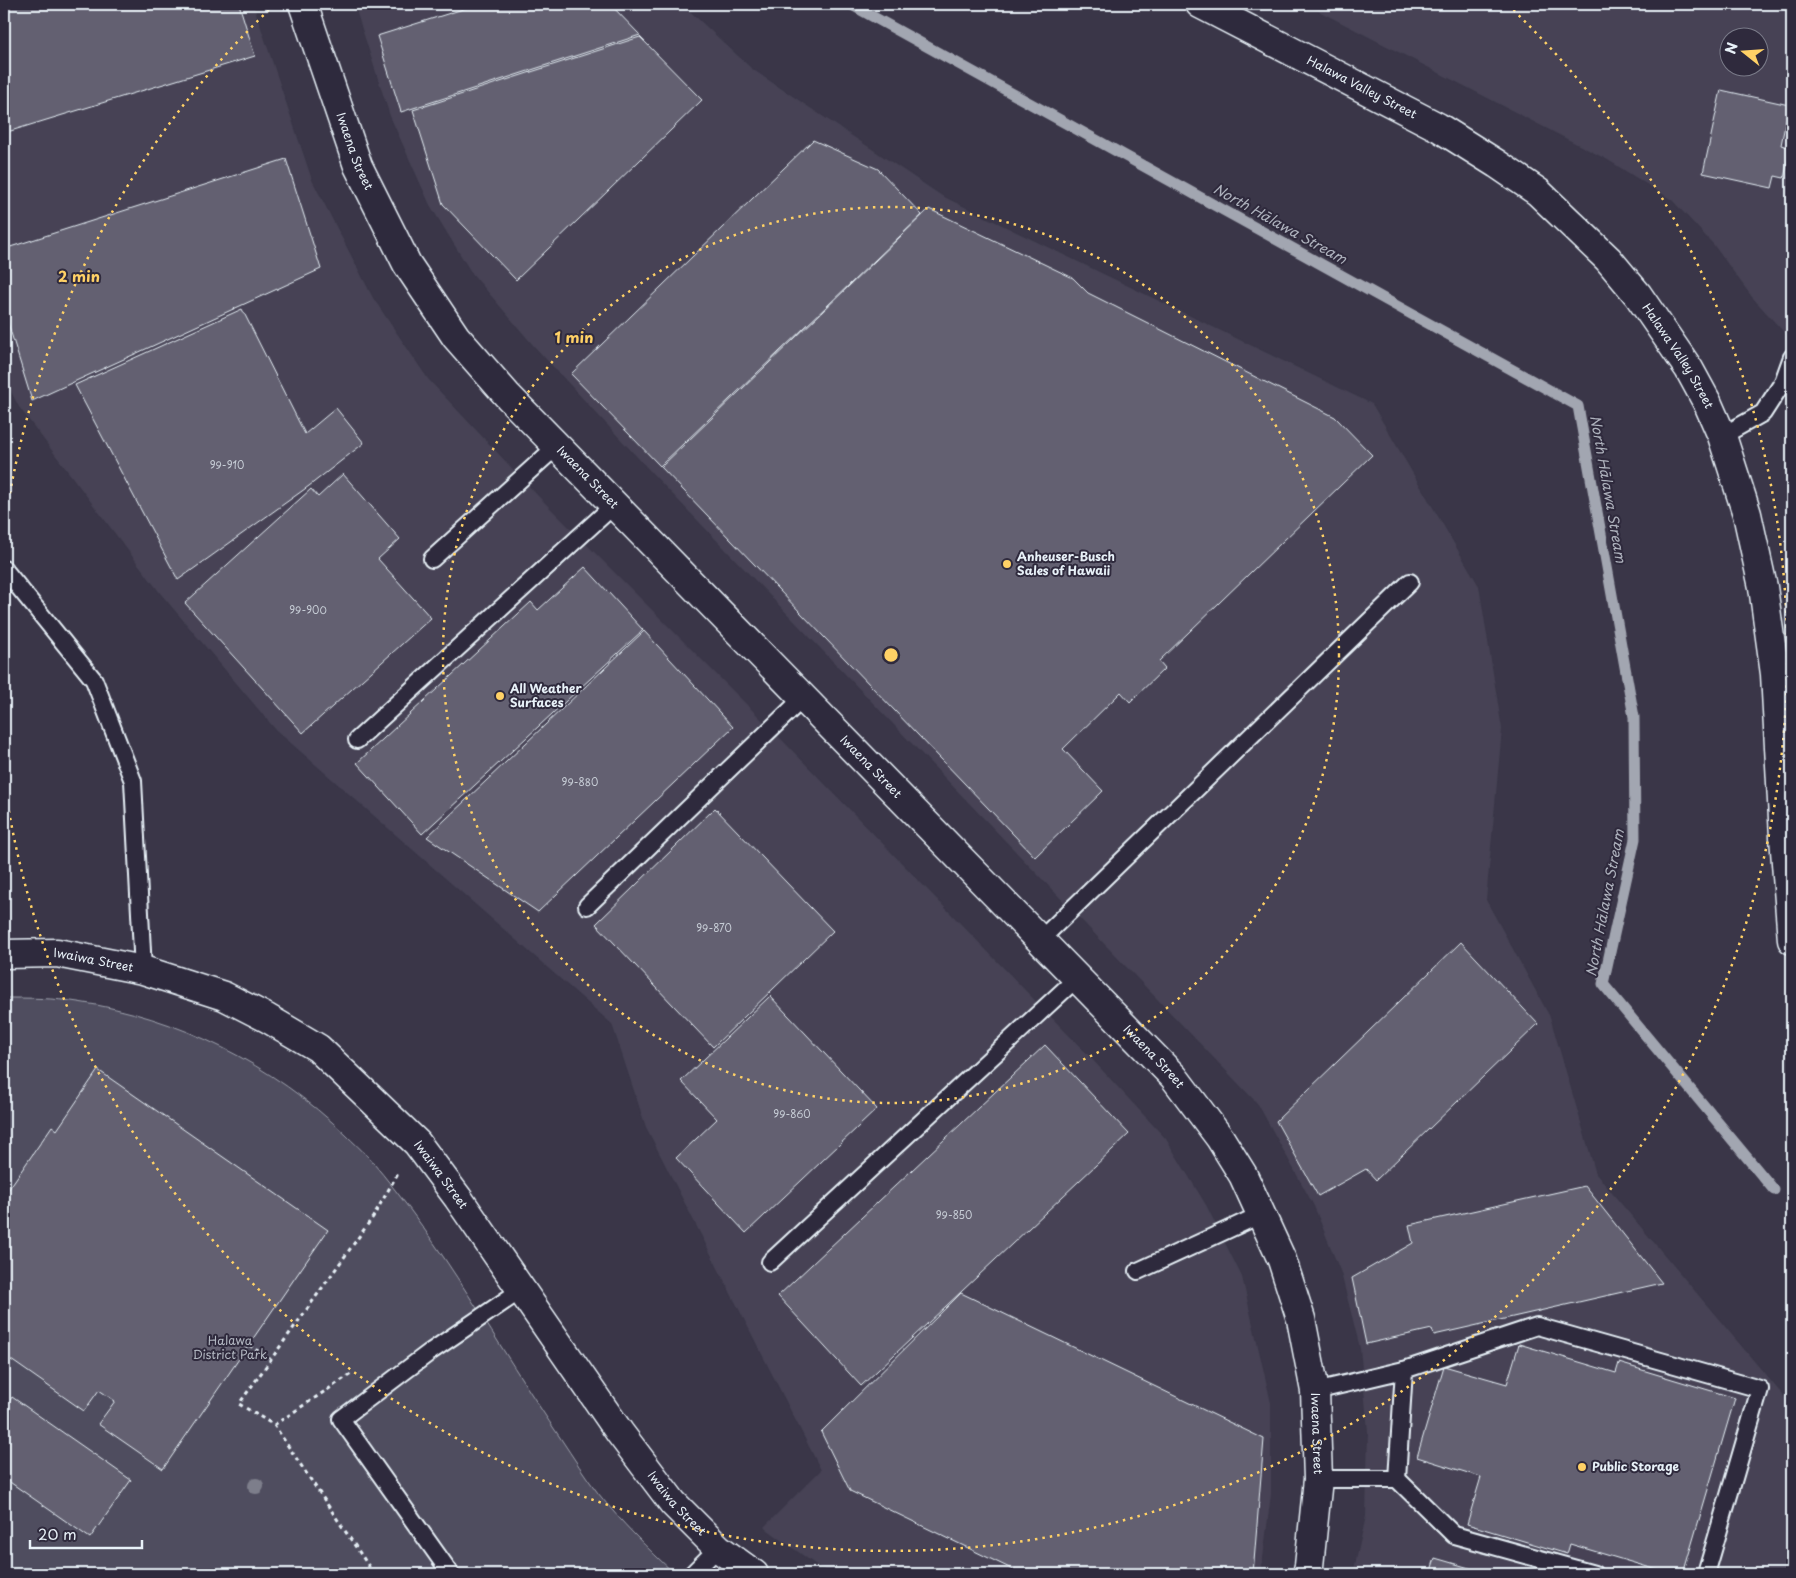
<svg xmlns="http://www.w3.org/2000/svg" width="1796" height="1578" font-family="'Playpen Sans',sans-serif">
<style>
.built{fill:#464354;fill-rule:evenodd}
.green{fill:#504e5f;stroke:#9ca0ac}
.lines{fill:none;stroke-linecap:round;stroke-linejoin:round}
.stream{stroke:#a2a6b1;stroke-width:11}
.building{fill:#636171;stroke:#e8f1f8}
.lane-casing{stroke:#e8f1f8;stroke-width:20}
.street-casing{stroke:#e8f1f8;stroke-width:31}
.secondary-casing{stroke:#e8f1f8;stroke-width:31}
.path{stroke:#e8f1f8;stroke-width:3;stroke-dasharray:4 4;stroke-linecap:butt}
.lane{stroke:#2f2a3d;stroke-width:16}
.street{stroke:#2f2a3d;stroke-width:28}
.secondary{stroke:#2f2a3d;stroke-width:28}
.tree{fill:#7d7e8b}
.ring{fill:none;stroke:#ffd166;stroke-width:2.5;stroke-dasharray:2.5 5}
.poi-dot{fill:#ffd166;stroke:#2f2a3d;stroke-width:2}
.labels{text-anchor:middle;stroke-width:4;stroke-linejoin:round;paint-order:stroke}
.number-label{font-size:10px;fill:#c7cdd6}
.street-label{font-size:12px;fill:#e8f1f8;stroke:#2f2a3d}
.poi-label{font-size:12px;font-weight:bold;fill:#e8f1f8;stroke:#2f2a3d;text-anchor:start}
.park-label{font-size:12px;fill:#b3b8c2;stroke:#2f2a3d}
.water-label{font-size:14px;font-style:italic;fill:#aeb2bd;stroke:#2f2a3d}
.centre{fill:#ffd166;stroke:#2f2a3d;stroke-width:2.5}
.ring-label{font-size:15px;text-anchor:middle;font-weight:bold;fill:#ffd166;stroke:#2f2a3d;stroke-width:4;stroke-linejoin:round;paint-order:stroke}
</style>
<rect width="100%" height="100%" fill="#3a3648"/>
<filter id="ink" filterUnits="userSpaceOnUse"><feTurbulence type="fractalNoise" baseFrequency=".02" numOctaves="2"/><feDisplacementMap in="SourceGraphic" scale="10" xChannelSelector="R" yChannelSelector="G"/><feConvolveMatrix kernelMatrix="1 2 1 2 8 2 1 2 1" color-interpolation-filters="sRGB"/></filter>
<g filter="url(#ink)">
<g class="built">
<path d="M4 4H253L312 180 373 298 428 379 540 498 783 741 1089 1056 1166 1139 1206 1205 1242 1277 1271 1403V1494L1261 1574H835L819 1567 764 1527 821 1470 646 1127 612 1024 276 730 161 594 19 407 4 378Z"/>
<path d="M354 4H682L752 69 942 196 1372 404 1479 586 1502 729 1486 900 1550 1017 1596 1174 1792 1406V1574H1353L1366 1516 1368 1431 1360 1348 1341 1273 1314 1206 1258 1104 653 474 533 345 471 272 430 205 390 116Z"/>
<path d="M1305 4H1792V341L1752 297 1713 244 1672 200 1608 160ZM1728 38H1758V68H1728Z"/>
</g>
<path class="green" d="M4 998C28 998 54 998 78 1002 178 1016 273 1065 346 1135 353 1142 362 1150 369 1158 443 1244 497 1345 561 1439 573 1457 585 1476 598 1493 621 1522 648 1549 675 1574H4Z"/>
<g class="lines">
<path class="stream" d="M850 4 1578 406 1634 717 1635 839 1603 984 1774 1190"/>
</g>
<g class="building">
<path d="M4 4H239L255 56 4 133Z"/>
<path d="M479 4H610L640 35 401 112 377 36Z"/>
<path d="M640 37 702 100 516 280 443 204 413 110Z"/>
<path d="M1721 90 1789 105 1781 145 1791 148 1784 178 1775 176 1772 188 1703 173Z"/>
<path d="M813 140 878 169 922 215 660 466 571 374Z"/>
<path d="M286 159 321 269 32 401 4 310V249Z"/>
<path d="M929 209 1073 278 1088 293 1335 417 1372 455 1159 661 1165 668 1130 702 1121 692 1063 749 1103 791 1035 857 661 467Z"/>
<path d="M242 309 305 434 336 408 364 443 309 486 178 580 75 385Z"/>
<path d="M343 474 400 539 378 559 431 618 303 733 185 603 311 489 318 497Z"/>
<path d="M585 567 643 630 422 834 357 763 531 602 538 610Z"/>
<path d="M644 631 733 727 538 912 427 837Z"/>
<path d="M715 808 833 931 713 1047 596 924Z"/>
<path d="M1461 942 1538 1024 1376 1180 1366 1169 1318 1196 1276 1121Z"/>
<path d="M770 996 877 1109 746 1233 676 1158 717 1119 681 1081Z"/>
<path d="M1045 1045 1129 1134 861 1386 778 1296Z"/>
<path d="M98 1070 328 1230 163 1469 98 1424 115 1401 99 1390 84 1411 4 1355V1196L52 1126 57 1130Z"/>
<path d="M1585 1186 1662 1283 1434 1335 1432 1329 1366 1344 1352 1278 1413 1243 1409 1225Z"/>
<path d="M961 1293 1264 1439 1253 1574H1022L850 1491 821 1432Z"/>
<path d="M1519 1344 1616 1373 1619 1363 1735 1398 1683 1574H1671L1570 1544 1567 1554 1467 1524 1481 1477 1417 1457 1444 1366 1507 1384Z"/>
<path d="M12 1397 131 1480 90 1538 4 1478V1409Z"/>
<path d="M1435 1558 1490 1574H1430Z"/>
</g>
<g class="lines">
<defs>
<g id="lane">
<path d="M1722 436 1763 413 1783 382 1792 357"/>
<path d="M432 559 557 446"/>
<path d="M4 569 94 680 133 781 143 970"/>
<path d="M357 740 614 505"/>
<path d="M587 906 803 698"/>
<path d="M1040 940 1410 582"/>
<path d="M770 1262 1077 978"/>
<path d="M1138 1271 1262 1214"/>
<path d="M1315 1391 1404 1370 1537 1326 1760 1389 1706 1574"/>
<path d="M1318 1479H1397L1454 1535 1594 1574"/>
<path d="M1397 1479 1404 1370"/>
<path d="M451 1574 341 1419 430 1352 521 1290"/>
<path d="M692 1574 718 1548"/>
</g>
<g id="street">
<path id="s1" d="M303 4 358 166 407 264 456 337 507 395 1174 1077 1220 1138 1243 1175 1282 1260 1301 1319 1315 1391 1318 1479 1309 1566 1307 1574"/>
<path id="s2" d="M4 954 57 953 143 970 224 996 267 1018 318 1048 417 1143 458 1198 620 1433 673 1503 718 1548 754 1574"/>
</g>
<g id="secondary">
<path id="s3" d="M1200 4 1438 127 1497 164 1538 192 1608 259 1638 295 1689 369 1708 404 1722 436 1747 514 1763 587 1775 674 1784 837 1792 940"/>
</g>
</defs>
<use href="#lane" class="lane-casing"/>
<use href="#street" class="street-casing"/>
<use href="#secondary" class="secondary-casing"/>
<g class="path">
<path d="M249 1345 270 1359"/>
<path d="M4 1367 10 1359"/>
<path d="M274 1425 351 1374"/>
<path d="M374 1574 274 1425 239 1404 373 1217 398 1173"/>
</g>
<use href="#lane" class="lane"/>
<use href="#street" class="street"/>
<use href="#secondary" class="secondary"/>
</g>
<circle class="tree" cx="256" cy="1486" r="8"/>
</g>
<g class="ring">
<circle cx="891" cy="655" r="448"/>
<path d="M5 523A896 896 0 0 1 274 5M1508 5A896 896 0 1 1 5 787"/>
</g>
<g class="poi-dot">
<circle cx="1007" cy="564" r="5"/>
<circle cx="500" cy="696" r="5"/>
<circle cx="1582" cy="1467" r="5"/>
</g>
<g class="labels">
<g class="number-label">
<text x="227" y="469">99-910</text>
<text x="308" y="614">99-900</text>
<text x="580" y="786">99-880</text>
<text x="714" y="932">99-870</text>
<text x="792" y="1118">99-860</text>
<text x="954" y="1219">99-850</text>
</g>
<g class="street-label">
<text dy="4" stroke="none"><textPath href="#s3" startOffset="182">Halawa Valley Street</textPath></text>
<text dy="4" stroke="none"><textPath href="#s1" startOffset="156">Iwaena Street</textPath></text>
<text dy="4" stroke="none"><textPath href="#s3" startOffset="604">Halawa Valley Street</textPath></text>
<text dy="4" stroke="none"><textPath href="#s1" startOffset="561">Iwaena Street</textPath></text>
<text dy="4" stroke="none"><textPath href="#s1" startOffset="966">Iwaena Street</textPath></text>
<text dy="4" stroke="none"><textPath href="#s2" startOffset="90">Iwaiwa Street</textPath></text>
<text dy="4" stroke="none"><textPath href="#s1" startOffset="1371">Iwaena Street</textPath></text>
<text dy="4" stroke="none"><textPath href="#s2" startOffset="510">Iwaiwa Street</textPath></text>
<text dy="4" stroke="none"><textPath href="#s1" startOffset="1791">Iwaena Street</textPath></text>
<text dy="4" stroke="none"><textPath href="#s2" startOffset="915">Iwaiwa Street</textPath></text>
</g>
<g class="poi-label">
<text x="1017" y="561">Anheuser-Busch<tspan x="1017" dy="14">Sales of Hawaii</tspan></text>
<text x="510" y="693">All Weather<tspan x="510" dy="14">Surfaces</tspan></text>
<text x="1592" y="1471">Public Storage</text>
</g>
<g class="park-label">
<text x="230" y="1345">Halawa<tspan x="230" dy="14">District Park</tspan></text>
</g>
<g class="water-label">
<text transform="translate(1280 224) rotate(29)" y="5">North Hālawa Stream</text>
<text transform="translate(1608 489) rotate(80)" y="5">North Hālawa Stream</text>
<text transform="translate(1605 903) rotate(-79)" y="5">North Hālawa Stream</text>
</g>
</g>
<circle cx="891" cy="655" r="8" class="centre"/>
<g class="ring-label">
<text x="79" y="282">2 min</text>
<text x="574" y="343">1 min</text>
</g>
<rect width="1796" height="1578" fill="none" stroke="#2f2a3d" stroke-width="20"/>
<rect x="10" y="10" width="1776" height="1558" fill="none" stroke="#e8f1f8" stroke-width="2" filter="url(#ink)"/>
<g transform="translate(1744 52) rotate(287)"><circle r="24" fill="#2f2a3d" stroke="#797a88"/>
<path d="M0-4L9 19L0 12L-9 19Z" fill="#ffd166"/>
<text y="-8" font-size="14" font-weight="bold" text-anchor="middle" fill="#e8f1f8">N</text>
</g>
<path d="M30 1540v8h112v-8" fill="none" stroke="#e8f1f8" stroke-width="2.5"/>
<text x="38" y="1540" font-size="15" fill="#e8f1f8" stroke="#2f2a3d" stroke-width="4" paint-order="stroke">20 m</text>
</svg>
